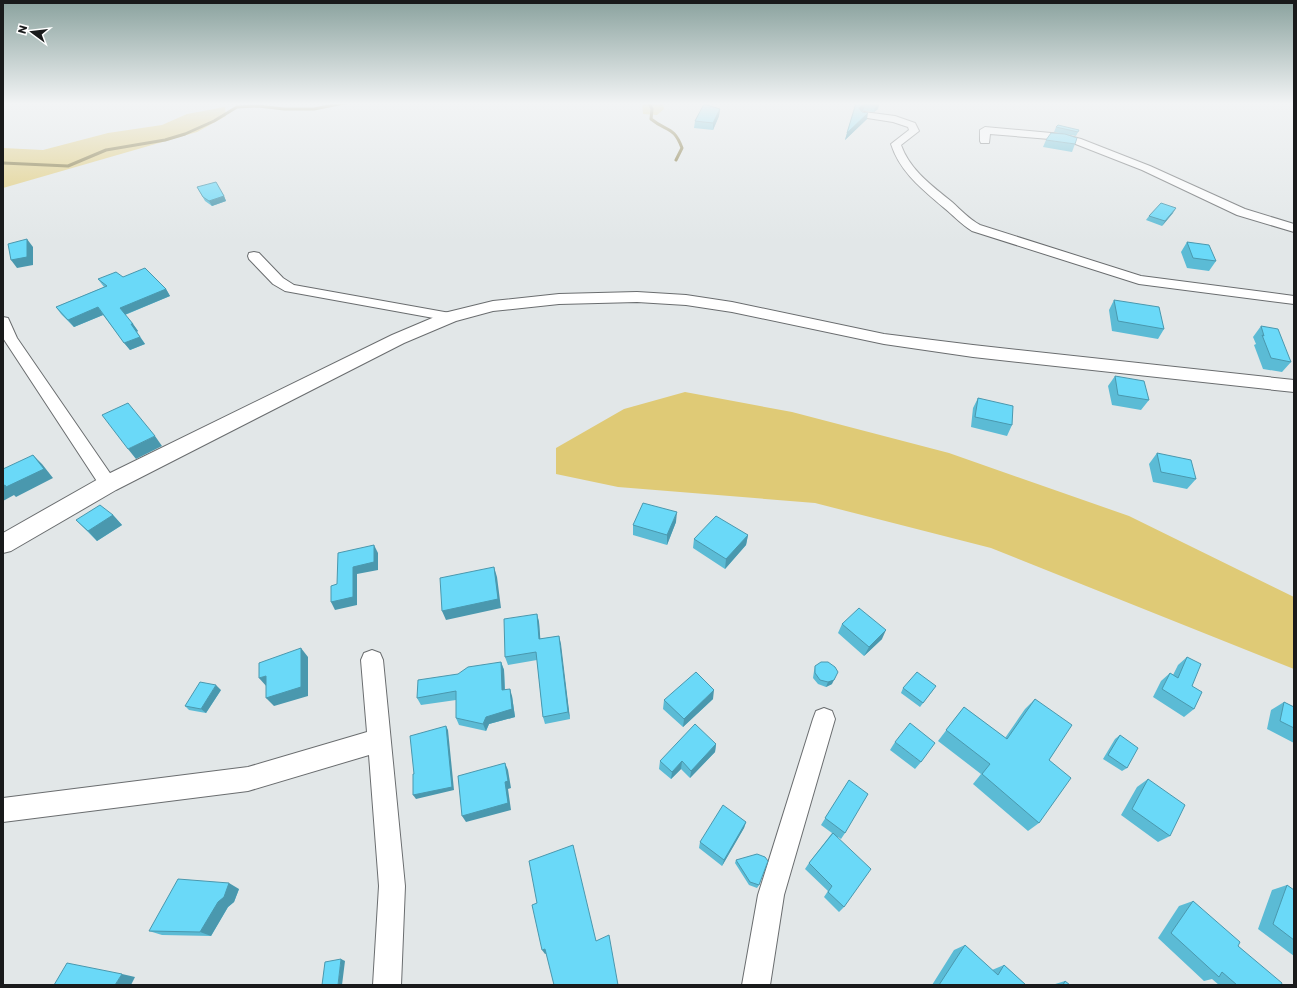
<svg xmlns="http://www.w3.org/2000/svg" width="1297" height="988" viewBox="0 0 1297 988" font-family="Poppins,sans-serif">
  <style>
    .green { fill: #dfca76 }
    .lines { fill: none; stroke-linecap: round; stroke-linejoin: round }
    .stream { stroke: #756728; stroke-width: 3 }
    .minor-casing { stroke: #6a6d6f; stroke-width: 2 }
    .tertiary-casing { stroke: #6a6d6f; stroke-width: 2 }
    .minor { fill: #fff; fill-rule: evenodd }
    .tertiary { fill: #fff; fill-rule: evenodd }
    .wall { fill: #5bbbd5 }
    .shaded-wall { fill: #4a98ae }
    .building { fill: #6ad9f8; stroke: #4a98ae }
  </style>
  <rect width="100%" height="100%" fill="#e2e7e8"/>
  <path class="green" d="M642,103H663L664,109L657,115L643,114Z
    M225,107L226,116L197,132L3,188V148L43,150L108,133L162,125L187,114Z
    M685,392L792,412L949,453L1129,516L1294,597V669L991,548L815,503L618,487L556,474V448L624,409Z"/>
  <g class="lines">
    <path class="stream" d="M649,103L652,109L651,119C667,132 674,126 682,148L676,160
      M3,163L68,166L106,150L165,140L185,134L214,121L237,107L258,106L284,109H314L344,103"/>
    <g class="minor-casing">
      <path id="minor" d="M864,112L895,116L915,123L919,131L901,145C910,170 931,185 952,202C961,210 969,219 980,225L1141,276L1294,296V304L1139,284L972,231C961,224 953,215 943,207C922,189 900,172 891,144L909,130L908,127L893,122L861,117L859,115Z
        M985,127L1062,134L1081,139L1150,166L1245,209L1294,224V232L1237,215L1142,170L1073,143L1062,140L990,134L989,143H981L980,141V130Z
        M254,252L259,253L283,278L294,285L450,313L455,314L457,317L455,320L450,321L285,291L273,284L249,259L248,256L249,253Z
        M3,317L8,318L17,338L114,479L117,484L114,489L108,491L102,489L3,338Z
        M372,650L380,653L383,660L405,886L401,985H373L379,886L369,755L248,791L3,822V798L248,767L367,732L361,660L364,653Z
        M824,708L832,711L835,719L784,895L770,985H742L758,895L813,719L816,711Z"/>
    </g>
    <g class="tertiary-casing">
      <path id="tertiary" d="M637,292L686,295L732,302L884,334L973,345L1294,380V392L973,357L884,344L732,312L686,305L637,302L559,304L493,311L456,321L404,343L116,490L11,551L3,553V533L100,478L392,335L444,313L493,301L559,294Z"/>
    </g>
    <use href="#minor" class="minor"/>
    <use href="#tertiary" class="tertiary"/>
  </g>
  <path class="wall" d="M856,103H879L878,109L874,112L863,111L862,112L867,119L845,140L847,133Z
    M720,109L719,116L713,130L694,128L695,121Z
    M1056,127L1079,130L1076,136L1054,132Z
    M1046,140L1075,144L1072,152L1043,147Z
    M197,187L224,196L226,201L212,206L205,201Z
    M1173,213L1162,226L1146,220L1149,216Z
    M1187,242L1216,261L1209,271L1187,268L1181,252Z
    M123,277L166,289L170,296L125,315L133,324L138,331L137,332L145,344L130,350L103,315L74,327L61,314L56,307L104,287L98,279Z
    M1114,300L1164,329L1158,339L1112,331L1109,310Z
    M1261,326L1291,362L1282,372L1263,369L1254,345L1256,344L1253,337Z
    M1115,376L1149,400L1141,410L1112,405L1108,386Z
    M978,398L1012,425L1007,436L971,427L973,408Z
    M1157,453L1196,479L1187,489L1153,482L1149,464Z
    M113,515L122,525L97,541L76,520Z
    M676,522L667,545L633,535V525Z
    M748,535L746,545L725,569L693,548L694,539Z
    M537,614L539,622L540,639L559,636L570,719L545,724L543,717L537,660L508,665L505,657Z
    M842,624L882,639L864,656L838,633Z
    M1187,657L1192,686L1194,709L1184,717L1153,697L1161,681L1170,673L1173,675L1178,665Z
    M501,662L504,670L505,690L512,696L515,717L489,724L486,731L459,725L456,718V700L421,705L417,698L458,674Z
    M815,666L832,684L826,687L818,684L813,678L814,671Z
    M903,688L933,690L920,707L901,693Z
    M221,690L206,713L189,710L185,706Z
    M713,699L683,727L663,709L664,700Z
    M1035,699L1049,760L1039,823L1028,831L973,784L981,774L938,741L964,707L1005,738L1025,709Z
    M1284,702L1294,707V743L1267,729L1271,710Z
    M1120,735L1127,768L1122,771L1103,759L1115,739Z
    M895,742L921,762L915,769L890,750Z
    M716,744L715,752L690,778L681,769L671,779L659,769L660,761Z
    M1148,779L1170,836L1158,842L1121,815L1137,787Z
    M849,780L845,833L841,839L838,837L844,907L839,912L824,897L828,891L805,869L809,863L832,833L821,825Z
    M746,822L744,828L722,866L699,848L700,842Z
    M736,860L759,885L757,888L749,885L735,863Z
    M1287,885L1294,890V956L1258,929L1272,890Z
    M239,889L234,902L228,907L211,936L162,935L149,931Z
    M1193,901L1238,946L1281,985H1219L1212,979L1204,981L1158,938L1179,906Z
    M965,945L992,970L1004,965L1026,985H932L954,950Z
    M1065,981L1070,985H1052Z"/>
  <path class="shaded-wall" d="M879,103L878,109L874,112L876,105Z
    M865,104L863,111L858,115L859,108Z
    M720,109L719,116L713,130V123Z
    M868,113L867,119L845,140L847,133Z
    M224,196L226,201L212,206L209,201Z
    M1176,208L1173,213L1162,226L1165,221Z
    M27,239L33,247V265L17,268L11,260Z
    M166,289L170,296L124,315L120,308Z
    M98,307L103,315L74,327L68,320Z
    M131,324H133L138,331L136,332Z
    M140,337L145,344L130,350L124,343Z
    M155,436L162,446L136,459L128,449Z
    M33,455L42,464L53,478L16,497L14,495L3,501V486Z
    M677,512L676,522L667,545V535Z
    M113,515L122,525L97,541L88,531Z
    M748,535L746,545L725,569L726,559Z
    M374,545L378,553V570L357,574V605L335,610L331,602L353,567Z
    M494,567L497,577L501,608L446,620L442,611Z
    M537,614L539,622L541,647L539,639Z
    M886,630L882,639L864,656L869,647Z
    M559,636L561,644L570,719L568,712Z
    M301,648L308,657V696L274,706L266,698Z
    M501,662L504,670L505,698L502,690Z
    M266,676L267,687L259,678Z
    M836,676L832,684L826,687L828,682Z
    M216,685L221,690L206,713L201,709Z
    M510,689L512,696L515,717L489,724L486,731L483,724L486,717Z
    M714,690L713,699L683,727L684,719Z
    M446,726L448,730L454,790L416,799L413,795Z
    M716,744L715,752L690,778L691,771Z
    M682,761L681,769L671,779L672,772Z
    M505,763L508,770L511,788L508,789L511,810L466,822L462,816L505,782Z
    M746,822L744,828L722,866L724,860Z
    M229,883L239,889L234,902L228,907L211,936L200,932Z
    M545,949L548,953L545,954L542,950Z
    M341,959L345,961L342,985H338Z
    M122,974L135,977L131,985H115Z"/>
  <path class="building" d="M856,103H879L876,105L865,104L859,108L862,112L868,113L847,133Z
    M704,104L720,109L713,123L695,121Z
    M1058,125L1079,130L1078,132L1056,127Z
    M1051,133L1065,134L1077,138L1075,144L1046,140Z
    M216,182L224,196L209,201L203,197L197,187Z
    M1161,203L1176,208L1165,221L1149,216Z
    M27,239V257L11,260L8,244Z
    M1187,242L1209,245L1216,261L1193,258Z
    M145,268L166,289L120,308L133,324H131L140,337L124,343L98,307L68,320L56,307L107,286L98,279L116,272L123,277Z
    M1114,300L1159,307L1164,329L1118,321Z
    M1261,326L1278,329L1291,362L1271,358L1262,335L1264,336Z
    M1115,376L1144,381L1149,400L1118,395Z
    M978,398L1013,406L1012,425L975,417Z
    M128,403L155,436L128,449L102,415Z
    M1157,453L1191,460L1196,479L1161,472Z
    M33,455L44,469L6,487L5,485L3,486V469Z
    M643,503L677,512L667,535L633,525Z
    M100,505L113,515L88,531L76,520Z
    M716,516L748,535L726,559L694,539Z
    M374,545V562L353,567V597L331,602V586L337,584L338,553Z
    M494,567L498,599L442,611L440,578Z
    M859,608L886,630L869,647L842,624Z
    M537,614L539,639L559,636L568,712L543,717L536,652L505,657L504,619Z
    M301,648V687L266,698V676L259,678V663Z
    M1187,657L1201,664L1192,686L1202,692L1194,709L1162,689L1170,673L1178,678Z
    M501,662L502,690L510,689L512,709L486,717L483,724L456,718V691L417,698L418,680L458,674L468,667Z
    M821,662H828L835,667L838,672L834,680L828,682L820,680L815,673V666Z
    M696,672L714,690L684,719L664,700Z
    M917,672L936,686L923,703L903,688Z
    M200,682L216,685L201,709L185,706Z
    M1035,699L1072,725L1049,760L1071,778L1039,823L982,774L990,764L946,730L964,707L1007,739Z
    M1284,702L1294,707V728L1280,721Z
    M910,723L935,743L921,762L895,742Z
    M695,724L716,744L691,771L682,761L672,772L660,761Z
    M446,726L452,787L413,795V774H414L410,736Z
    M1120,735L1138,748L1127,768L1108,755Z
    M505,763L508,781L505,782L508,803L462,816L458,776Z
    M1148,779L1185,805L1170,836L1132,809Z
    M849,780L868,794L845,833L825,818Z
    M723,805L746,822L724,860L700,842Z
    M833,833L871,869L844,907L828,892L832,886L809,863Z
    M573,845L596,941L609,935L618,985H554L545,949L542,950L532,905L537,903L529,861Z
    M757,854L765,857L768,861L759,885L750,882L736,860Z
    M178,879L229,883L224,897L218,902L200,932L149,931Z
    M1287,885L1294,890V940L1273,924Z
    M1193,901L1240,942L1238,946L1282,983L1281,985H1237L1222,972L1219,977L1171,933Z
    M965,945L998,975L1004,965L1026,985H939Z
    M341,959L338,985H322L325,962Z
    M67,963L122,974L115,985H54Z
    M1065,981L1070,985H1063Z"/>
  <linearGradient id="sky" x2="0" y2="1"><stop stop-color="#8aa29e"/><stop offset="0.43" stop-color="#f2f4f5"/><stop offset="1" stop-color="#f2f4f5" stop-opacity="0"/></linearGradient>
  <rect width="1297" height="241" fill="url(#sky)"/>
  <rect width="1297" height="988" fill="none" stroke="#191a1b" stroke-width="8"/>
  <g transform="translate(32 32) rotate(285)" stroke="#ffffff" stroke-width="3" paint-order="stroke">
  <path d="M0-3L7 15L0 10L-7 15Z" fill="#191a1b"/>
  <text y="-6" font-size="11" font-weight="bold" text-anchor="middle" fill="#191a1b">N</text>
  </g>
</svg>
